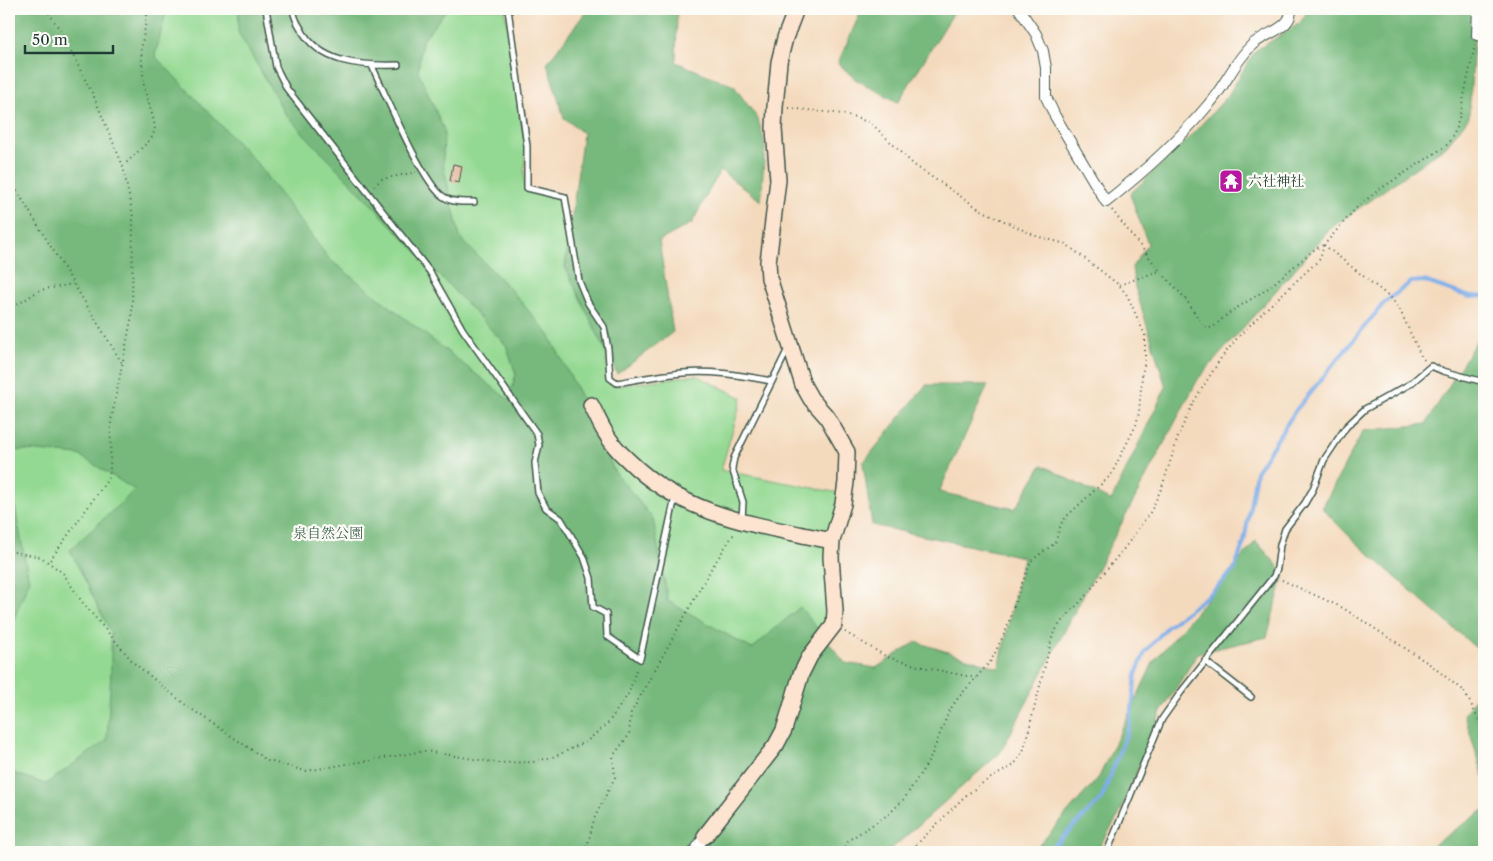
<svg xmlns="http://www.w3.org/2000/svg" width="1493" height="861" viewBox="0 0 1493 861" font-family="'Libre Caslon Text','Noto Serif JP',serif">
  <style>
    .green { fill: #94d993; stroke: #5a8b64 }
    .forest { fill: #77b97d; stroke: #4b7b58 }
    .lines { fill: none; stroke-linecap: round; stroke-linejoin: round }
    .stream { stroke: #7eade8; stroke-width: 4 }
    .building { fill: #e2af96 }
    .lane-casing { stroke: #3f5549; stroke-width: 8 }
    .street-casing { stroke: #3f5549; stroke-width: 12 }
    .secondary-casing { stroke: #3f5549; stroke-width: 18 }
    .path { stroke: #3f5549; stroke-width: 2; stroke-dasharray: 1 4; stroke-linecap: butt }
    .lane { stroke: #fff; stroke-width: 5 }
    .street { stroke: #fff; stroke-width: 10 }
    .secondary { stroke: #fde4d0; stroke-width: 15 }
    .labels { text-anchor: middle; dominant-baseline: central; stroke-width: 4.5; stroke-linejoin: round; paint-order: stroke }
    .poi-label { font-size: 14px; fill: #1f3d34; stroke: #fdfcf7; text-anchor: start }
    .park-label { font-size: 14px; fill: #3c644c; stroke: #fdfcf7 }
  </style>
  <rect width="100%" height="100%" fill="#fdfcf7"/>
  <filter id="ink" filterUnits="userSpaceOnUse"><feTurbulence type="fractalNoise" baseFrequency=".02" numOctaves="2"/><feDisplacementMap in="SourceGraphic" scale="10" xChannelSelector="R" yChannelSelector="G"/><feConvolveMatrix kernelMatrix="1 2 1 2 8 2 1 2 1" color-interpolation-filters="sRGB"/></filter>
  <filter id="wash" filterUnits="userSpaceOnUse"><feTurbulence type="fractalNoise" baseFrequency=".0096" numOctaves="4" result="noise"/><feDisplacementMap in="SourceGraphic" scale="20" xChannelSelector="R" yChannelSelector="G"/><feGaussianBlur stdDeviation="1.12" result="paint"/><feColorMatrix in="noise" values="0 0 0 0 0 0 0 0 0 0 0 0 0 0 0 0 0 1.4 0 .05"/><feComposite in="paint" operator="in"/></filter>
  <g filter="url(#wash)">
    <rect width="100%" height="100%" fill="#f4dabd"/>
    <path class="green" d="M9,9H505L525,145L524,187L528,192L562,199L574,270L606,349L608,377L610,384L614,386L696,375L742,398L721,470L839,493L830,612L826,626L814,644L9,852Z"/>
    <path class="forest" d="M9,9H206V10L166,12L155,56L255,161L329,259L509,400L516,374L506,345L286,115L238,32L239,9H447L422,41L418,71L444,130L443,164L460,238L511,290L549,335L599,432L614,471L653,519L668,601L752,649L800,607L845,663L876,668L916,642L999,668L1023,557L872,525L863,463L926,385H988L939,492L1015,509L1042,465L1111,501L1166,387L1135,287L1132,267L1148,244L1130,194L1184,143L1227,97L1255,51L1300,23L1309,9H1476L1469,117L1446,146L1331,228L1198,379L1000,753L888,852H9V772L46,784L107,740L111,672V633L70,550L135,490L79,455L27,450L9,451Z
      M588,9H677L676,62L734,86L758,119L765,145L761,201L720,170L692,223L659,241L673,332L617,374L565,267L583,133L564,118L547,63Z
      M862,9H956L898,102L855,79L838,63Z
      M1484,328V655L1350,537L1322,508L1363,431L1426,424Z
      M9,483L15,507L29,581L9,631Z
      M1256,541L1284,573L1267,637L1198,653L1161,712L1119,815L1096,852H1033L1099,777L1154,661Z
      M1484,686V778L1464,714Z
      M1484,810V847L1476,852H1423Z"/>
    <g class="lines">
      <path class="stream" d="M1047,852L1101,800L1130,725L1136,674L1145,652L1168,626L1212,592L1234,570L1244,542L1256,472L1296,410L1384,303L1411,282L1424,281L1470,297L1484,296"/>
    </g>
    <g id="blocks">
      <path class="building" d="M453,164L462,166L459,183L450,181Z"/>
    </g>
  </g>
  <g filter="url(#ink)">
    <use href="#blocks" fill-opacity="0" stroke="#3f5549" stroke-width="1"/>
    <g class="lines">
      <g class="lane-casing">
        <path id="lane" d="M266,9L276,67L287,89L430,272L463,330L537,434L539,445L535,463L538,493L546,508L561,519L584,557L591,578L593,607L606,614L607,636L640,659L675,497
          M293,9C294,16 296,21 300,27C318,64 361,66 398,65
          M508,9L527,146V188L565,197L579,281L588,303L604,327L608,349L610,378L617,383C639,379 661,375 683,373C713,370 743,376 772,381
          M372,66C384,91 423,185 444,197C453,203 464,202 474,202
          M742,519L743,502L732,468L734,458L788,349
          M1205,661L1251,697
          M1107,852L1162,719L1181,692L1274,576L1277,568L1280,545L1285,529L1305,503L1313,489L1324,460L1346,427L1365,409L1410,384L1431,366L1443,371L1484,382"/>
      </g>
      <g class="street-casing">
        <path id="street" d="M1019,9L1036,34L1043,51L1046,68V97L1055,116L1106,202C1144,172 1178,141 1209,104C1225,86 1234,62 1252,45C1265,32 1292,30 1291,9
          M1478,9L1477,35L1484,37
          M694,852L705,836"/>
      </g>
      <g class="secondary-casing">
        <path id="secondary" d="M591,405C596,414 600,424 605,432C611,443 620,453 629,461C686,517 758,525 832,541
          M705,836L776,745L784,730L801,674L810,656L834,625L835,611L831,557L832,541L843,504L846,482L847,452L827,417L811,399L803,385L769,278L768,262L778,180L774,129L775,107L779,62L785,38L796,9"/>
      </g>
      <path class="path" d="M46,9L60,30L94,97L123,166L133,217L132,315L111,421L110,471L108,479L48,563
        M789,108L843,114L871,123L914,165L981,210L1036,236L1066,244L1119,285L1127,295L1145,335V359L1142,376L1139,413L1136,425L1111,475L1066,517L1061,524L1055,543L1031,561L1017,596L1007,628L991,661L958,698L949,711L930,759L904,799L889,814L849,840L841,852
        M123,166L151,139L155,130L154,121L144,87L141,50L148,9
        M9,178L122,363
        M374,186L382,179L416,172
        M1112,210L1160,271L1185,298L1204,327L1212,328L1229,313L1267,289L1315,249L1324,245
        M1324,245L1391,298L1399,308L1421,356L1425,361
        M1119,285L1159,271
        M9,310L40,290L73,284
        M9,551L41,557L63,573L82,602L134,663L187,706L268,761L306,771L425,751L498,763L533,762L556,756L587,741L608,723L629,693L637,667
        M1282,580L1343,608L1431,665L1462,690L1470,702L1484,732
        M845,632L887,657L918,666L976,678
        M586,852L594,819L615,777L613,756L629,735L631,713L711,569L735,532
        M909,852L964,797L984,782L1014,765L1024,749L1053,634L1061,622L1082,600L1126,546L1151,511L1162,487L1179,434L1193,403L1221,358L1239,336L1264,311L1320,259L1324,245L1357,207L1380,189L1446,146L1454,134L1459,119L1475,45"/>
      <use href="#lane" class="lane"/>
      <use href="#street" class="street"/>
      <use href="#secondary" class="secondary"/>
    </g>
  </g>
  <defs>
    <g id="temple-square" transform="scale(1.25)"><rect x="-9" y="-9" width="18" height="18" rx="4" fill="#b5179e" stroke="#fdfcf7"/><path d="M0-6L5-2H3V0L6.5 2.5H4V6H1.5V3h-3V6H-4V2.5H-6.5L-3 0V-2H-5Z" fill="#fff"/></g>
  </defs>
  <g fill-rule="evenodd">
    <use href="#temple-square" x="1231" y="181"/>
  </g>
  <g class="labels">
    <g class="poi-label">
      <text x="1248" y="181">六社神社</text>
    </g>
    <g class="park-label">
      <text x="328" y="533">泉自然公園</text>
    </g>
  </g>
  <rect width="1493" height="861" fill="none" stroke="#fdfcf7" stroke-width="30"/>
  <path d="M25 45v8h88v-8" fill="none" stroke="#1f3d34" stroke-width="2.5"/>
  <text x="32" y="45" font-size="15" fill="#1f3d34" stroke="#fdfcf7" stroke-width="4" paint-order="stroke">50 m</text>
</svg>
